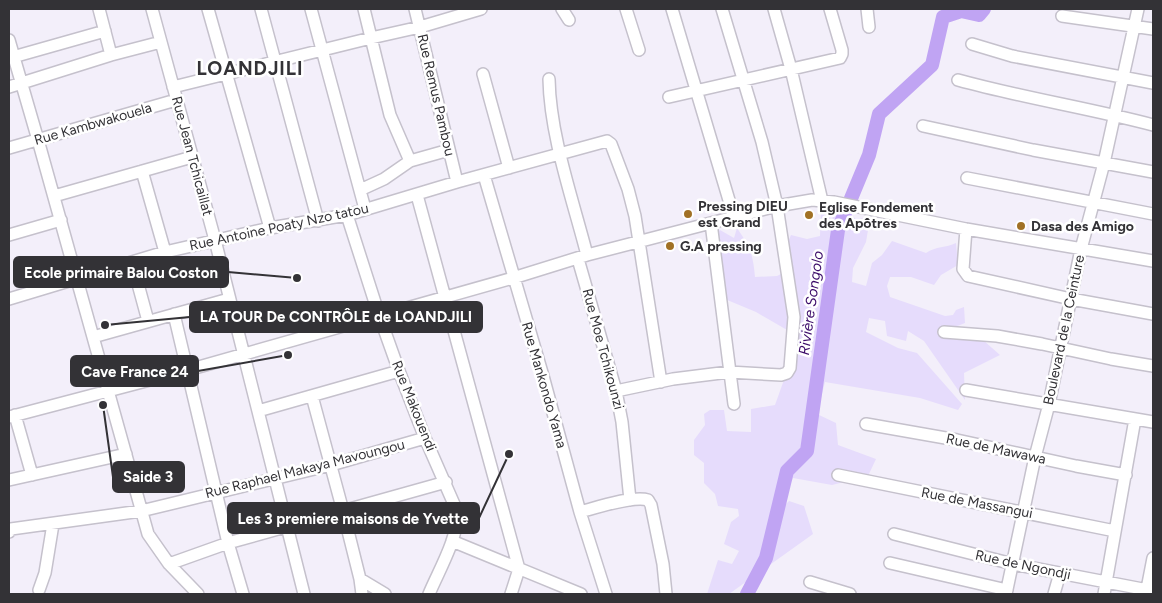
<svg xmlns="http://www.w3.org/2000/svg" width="1162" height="603" viewBox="0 0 1162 603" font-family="Figtree,sans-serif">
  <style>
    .green { fill: #e6dcfc }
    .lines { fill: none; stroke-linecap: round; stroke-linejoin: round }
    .river { stroke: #c0a4f3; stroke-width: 14 }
    .minor-casing { stroke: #c5c1cc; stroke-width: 14 }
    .minor { stroke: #fff; stroke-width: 11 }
    .poi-dot { fill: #a17125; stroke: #fff; stroke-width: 2 }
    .labels { text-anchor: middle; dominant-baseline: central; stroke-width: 5; stroke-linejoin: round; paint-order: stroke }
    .street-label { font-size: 14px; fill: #333236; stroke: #fff }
    .poi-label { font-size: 14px; font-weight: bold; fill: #333236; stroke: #fff; text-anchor: start }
    .water-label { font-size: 15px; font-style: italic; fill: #3b0b69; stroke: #fff }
    .district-label { font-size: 19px; font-weight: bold; letter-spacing: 1px; fill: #333236; stroke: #fff }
    .leader { fill: none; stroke: #333236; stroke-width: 2 }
    .callout-dot { fill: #333236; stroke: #fff; stroke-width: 2 }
    .callout { fill: #333236; stroke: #333236; stroke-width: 2 }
    .callout-label { font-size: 15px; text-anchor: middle; font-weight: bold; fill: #fff }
  </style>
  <rect width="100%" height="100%" fill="#f3effa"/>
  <path class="green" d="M821,211L844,212L855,218H870L866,242L853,268L852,282L866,286L872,263L882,255L892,241L926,253C936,246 946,248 956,243L958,265L941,275L934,285L911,277H890L887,286L890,297L945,316L953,315L956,310L964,307L965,323L950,329L983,340L1000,355L964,373L965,400L924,341L908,331L906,341L887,336L885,321L869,318L866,332L898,348L917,353L962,404L958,410L920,398L825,382L817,414L836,423L838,445L876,459L868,476L832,485L793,478L785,495L784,506L789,501L804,506L813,534L729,594H707L718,560L732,564L739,551L724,544L731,522L739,516L738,509L718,506L715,494L704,483V463L694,455V440L705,425L704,414L710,410H724L727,431L751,432V409L775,405L785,377L794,334L756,312L720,297L712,235L720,230L734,238L737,228C750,247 753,254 755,277L777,276L785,272L786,246L791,235L807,239L820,236Z"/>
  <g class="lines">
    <path class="river" d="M747,594L766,558L787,471L807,451L838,230L869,155L879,114L932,65L943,17L961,11L979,15L984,9"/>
    <g class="minor-casing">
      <path id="minor" d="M99,9L111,55
        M152,9L215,240L304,594
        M208,9L270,228
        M261,9L318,221
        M311,9L365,209
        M364,9L390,115L410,161
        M415,9L457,182
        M562,9L569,20
        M626,9L639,50
        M672,9L734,217
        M774,9L791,69L822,201
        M867,9L869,27
        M1062,16L1153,29
        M9,40L38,140L148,534L169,564L198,594
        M972,44L1012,56L1153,83
        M13,57L105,31
        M483,74L509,168
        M549,79C550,136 573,200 587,255
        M958,80C1023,98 1089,108 1153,125
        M9,87L111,55L161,42
        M173,87L371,38L420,27L481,9
        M669,97L840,58L842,54V50L830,9
        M923,126L1033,150L1153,172
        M9,148L176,100
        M142,171L165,252
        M484,175L543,376L580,512L606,594
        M967,178L1153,214
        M360,190L384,179L410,161L449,150
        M417,195L519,569
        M54,196L192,157
        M347,215L379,315L399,371L425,438L457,511C459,537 439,570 429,594
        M711,223L734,404
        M966,229L963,269L968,276L1071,299L1153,314
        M9,235L61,220
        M578,259L616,391L622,422L630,500
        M132,262L148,321
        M9,299L165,252L270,228L347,215L457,182L607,141L611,144L628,189L635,216L661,382
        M174,314L228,543L243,594
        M944,332L997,336L1042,344L1111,359L1153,366
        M93,337L229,299
        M966,390L1153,422
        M616,391L673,379L729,372L781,375L787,373L790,368L794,317L777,206L762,142L722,9
        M312,396L343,511L360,579L362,594
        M258,411L399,371
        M15,415L32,475
        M9,417L188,370L513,278L587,255L734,217L777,206L812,200L834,202L966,229L1153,261
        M866,424L957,440L1076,466L1126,475
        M838,475L1115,531
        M9,480L126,454
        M580,512C595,508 634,495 648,500L651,505L663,564L666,594
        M9,532L11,529L141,511L331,465L425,438
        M894,534L1013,564L1153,591
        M452,541L581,594
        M890,563L1007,590
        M169,564L228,543L446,482
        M360,579L385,594
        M810,582L850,594
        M39,590L45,573L53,524
        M511,594L519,569
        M1006,594L1035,457L1049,404L1081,249L1104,163L1138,9
        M1054,594L1060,573
        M1104,594L1135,419
        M1146,594L1153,558"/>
    </g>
    <use href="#minor" class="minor"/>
  </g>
  <g class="poi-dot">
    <circle cx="688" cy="214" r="5"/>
    <circle cx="809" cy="215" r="5"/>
    <circle cx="1021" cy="226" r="5"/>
    <circle cx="670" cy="246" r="5"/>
  </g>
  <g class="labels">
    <g class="street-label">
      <text transform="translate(436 95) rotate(77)">Rue Remus Pambou</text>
      <text transform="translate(93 124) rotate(-16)">Rue Kambwakouela</text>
      <text transform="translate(192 156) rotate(75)">Rue Jean Tchicaillat</text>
      <text transform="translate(279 227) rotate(-12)">Rue Antoine Poaty Nzo tatou</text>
      <text transform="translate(1064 330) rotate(-78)">Boulevard de la Ceinture</text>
      <text transform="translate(603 349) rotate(75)">Rue Moe Tchikounzi</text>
      <text transform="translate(544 385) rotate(74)">Rue Mankondo Yama</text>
      <text transform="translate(414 406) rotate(68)">Rue Makouendi</text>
      <text transform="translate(996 449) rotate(12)">Rue de Mawawa</text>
      <text transform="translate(305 469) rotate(-14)">Rue Raphael Makaya Mavoungou</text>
      <text transform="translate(977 503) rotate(11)">Rue de Massangui</text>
      <text transform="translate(1023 565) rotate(12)">Rue de Ngondji</text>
    </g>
    <g class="poi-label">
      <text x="698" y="206">Pressing DIEU<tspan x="698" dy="16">est Grand</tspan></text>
      <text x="819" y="207">Eglise Fondement<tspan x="819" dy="16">des Apôtres</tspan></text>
      <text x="1031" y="226">Dasa des Amigo</text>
      <text x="680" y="246">G.A pressing</text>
    </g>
    <g class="water-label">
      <text transform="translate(811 303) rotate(-82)">Rivière Songolo</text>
    </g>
    <g class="district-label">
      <text x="250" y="68">LOANDJILI</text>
    </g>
  </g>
  <path class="leader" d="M297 278L228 272M105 325L190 317M288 355L198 371M103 405L113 477M509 454L479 518"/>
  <g class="callout-dot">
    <circle cx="297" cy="278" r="5"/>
    <circle cx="105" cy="325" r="5"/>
    <circle cx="288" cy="355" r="5"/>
    <circle cx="103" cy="405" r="5"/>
    <circle cx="509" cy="454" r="5"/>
  </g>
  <g class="callout">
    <rect x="14" y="257" width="214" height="30" rx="5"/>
    <rect x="190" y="302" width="292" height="30" rx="5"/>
    <rect x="71" y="356" width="127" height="30" rx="5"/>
    <rect x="113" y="462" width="71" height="30" rx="5"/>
    <rect x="228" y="503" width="251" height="30" rx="5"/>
  </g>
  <g class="callout-label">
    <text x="121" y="278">Ecole primaire Balou Coston</text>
    <text x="336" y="322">LA TOUR De CONTRÔLE de LOANDJILI</text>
    <text x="135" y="377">Cave France 24</text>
    <text x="148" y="482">Saide 3</text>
    <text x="353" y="524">Les 3 premiere maisons de Yvette</text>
  </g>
  <rect width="1162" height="603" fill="none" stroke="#333236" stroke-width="20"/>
</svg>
